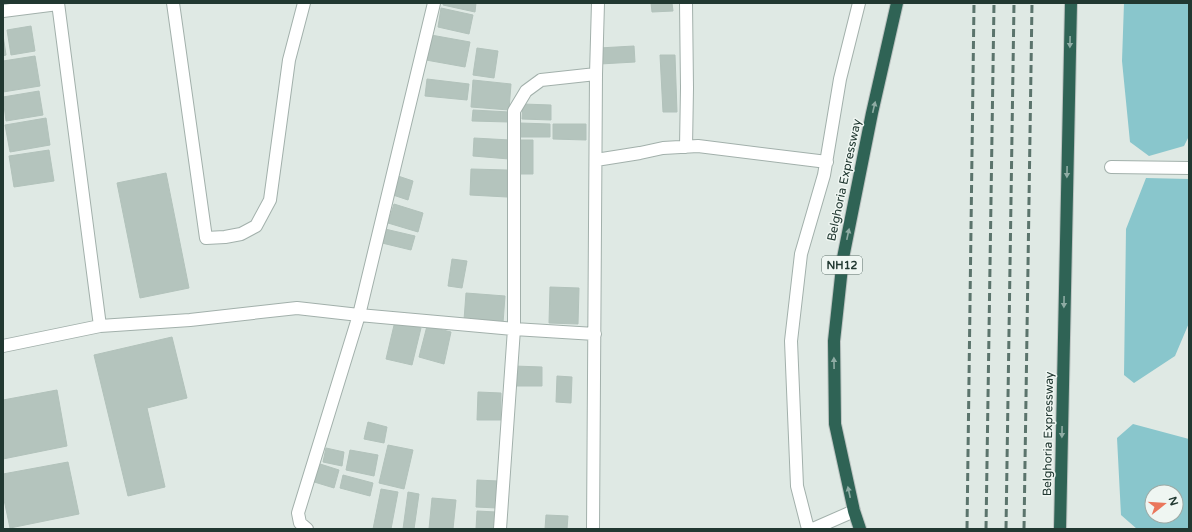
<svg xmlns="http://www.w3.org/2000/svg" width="1192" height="532" viewBox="0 0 1192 532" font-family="'Varela Round',sans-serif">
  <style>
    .water { fill: #89c6cc; fill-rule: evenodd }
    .building { fill: #b4c4bd; stroke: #b2c2bb }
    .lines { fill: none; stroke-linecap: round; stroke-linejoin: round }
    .street-casing { stroke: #a2b0ab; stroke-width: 14 }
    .highway-casing { stroke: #bcc3c1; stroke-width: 14 }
    .street { stroke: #fff; stroke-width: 12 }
    .highway { stroke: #2f6355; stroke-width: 12 }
    .rail { stroke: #5b746c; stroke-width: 3; stroke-dasharray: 8 4; stroke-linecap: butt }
    .oneway { fill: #8faca4 }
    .labels { text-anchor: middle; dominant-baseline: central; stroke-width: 3; stroke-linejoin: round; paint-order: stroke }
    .shield { fill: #eff6f2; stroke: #5f716b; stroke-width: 1 }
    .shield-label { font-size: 11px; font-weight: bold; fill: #213831 }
    .street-label { font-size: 12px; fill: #213831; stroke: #eff6f2 }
  </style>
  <rect width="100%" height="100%" fill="#dfe9e4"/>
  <path class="water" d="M1124,3H1188L1189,136L1184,146L1149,156L1130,142L1122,61Z
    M1146,178L1189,179V323L1175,356L1134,383L1124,375L1126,229Z
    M1133,424L1189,439V529H1137L1121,515L1117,438ZM1152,492H1176V516H1152Z"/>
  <path class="building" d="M443,3H476L475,12L443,5Z
    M651,3H672L673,11L652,12Z
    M441,8L473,15L469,34L438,27Z
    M31,26L35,51L11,55L7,30Z
    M3,35L6,55L3,56Z
    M431,35L470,42L465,67L426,60Z
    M634,46L635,62L600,64L599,48Z
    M477,48L498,51L494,78L473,75Z
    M660,55H675L677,112H663Z
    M35,56L40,86L3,92V61Z
    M427,79L469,84L467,100L425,96Z
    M473,80L511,84L509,110L471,107Z
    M39,91L43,115L6,121L3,97Z
    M523,104L551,105V120L522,119Z
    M473,110L509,112V122L472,121Z
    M46,118L50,145L10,152L5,125Z
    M520,123L550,124V137H520Z
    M553,124H586V140L553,139Z
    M474,138L510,140L509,159L473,156Z
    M521,140H533V174H520Z
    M49,150L54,181L14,187L9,156Z
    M471,169L507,170V197L470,195Z
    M166,173L189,288L140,298L117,183Z
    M398,176L413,181L408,200L393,195Z
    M394,204L423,213L418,232L388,223Z
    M385,229L415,236L411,250L382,243Z
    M452,259L467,261L462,288L448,286Z
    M550,287L579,288L578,324L549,323Z
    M466,293L505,296L503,323L464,320Z
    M395,321L421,328L412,365L386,359Z
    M427,326L451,332L444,364L419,357Z
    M172,337L187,398L147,408L165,487L128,496L94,355Z
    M514,366L542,367V386H514Z
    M557,376L572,377L571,403L556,402Z
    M57,390L67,446L3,459V400Z
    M478,392L501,393V420H477Z
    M368,422L387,427L384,443L364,439Z
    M388,445L413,450L404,489L379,483Z
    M326,448L344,452L342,466L323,462Z
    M350,450L378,455L374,476L346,470Z
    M68,462L79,514L10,528L3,495V474Z
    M317,463L339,470L334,488L311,481Z
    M343,475L373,483L370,496L340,488Z
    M477,480L498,481L497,508L476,507Z
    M381,489L398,492L391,529H373Z
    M408,492L419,494L414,529H403Z
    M432,498L456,500L453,529H429Z
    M477,511L496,512L495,529H476Z
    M546,515L568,516L567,529H545Z"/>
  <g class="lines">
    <g class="street-casing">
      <path id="street" d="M173,3L206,238L225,237L241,234L256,226L270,200L289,60L304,3
        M434,3L359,315L514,329L595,334
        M3,11L58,4
        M686,147L687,88L686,3
        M596,160L640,153L663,148L698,146L827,162
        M1111,167L1189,168
        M100,326L190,320L297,308L359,315L298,513L300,523L307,529
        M3,346L100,326L58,3
        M500,529L514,329V111L526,91L541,80L596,74
        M593,529L596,74L598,3
        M808,529L797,486L791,341L801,254L824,175L840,79L859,3
        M813,529L854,511"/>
    </g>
    <g class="highway-casing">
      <path id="highway" d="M860,529L854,511L835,424L834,341L843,258L872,113L897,3
        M1060,529L1071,3"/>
    </g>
    <use href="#street" class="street"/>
    <use href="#highway" class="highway"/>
    <path class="rail" d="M967,529L974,3
      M986,529L994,3
      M1006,529L1014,3
      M1024,529L1032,3"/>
  </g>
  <defs><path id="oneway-solid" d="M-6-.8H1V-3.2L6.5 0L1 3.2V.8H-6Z"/></defs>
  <g class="oneway">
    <use href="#oneway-solid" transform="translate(1070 42) rotate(91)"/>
    <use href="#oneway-solid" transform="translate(874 107) rotate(-77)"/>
    <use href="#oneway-solid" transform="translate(1067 172) rotate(91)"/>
    <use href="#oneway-solid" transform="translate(848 234) rotate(-78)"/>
    <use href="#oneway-solid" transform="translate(1064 302) rotate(91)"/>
    <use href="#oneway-solid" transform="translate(834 363) rotate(-91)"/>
    <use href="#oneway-solid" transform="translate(1062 432) rotate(91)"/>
    <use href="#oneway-solid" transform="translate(849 492) rotate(-102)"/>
  </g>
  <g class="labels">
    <rect class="shield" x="822" y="256" width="40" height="18" rx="3"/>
    <g class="shield-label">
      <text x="842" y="265">NH12</text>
    </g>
    <g class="street-label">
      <text transform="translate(844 180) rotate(-78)">Belghoria Expressway</text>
      <text transform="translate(1048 434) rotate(-89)">Belghoria Expressway</text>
    </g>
  </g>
  <rect width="1192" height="532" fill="none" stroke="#213831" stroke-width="8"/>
  <g transform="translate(1164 504) rotate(73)"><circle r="19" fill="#eff6f2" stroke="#9daaa5"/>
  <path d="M0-3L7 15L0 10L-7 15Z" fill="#ea775c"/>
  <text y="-6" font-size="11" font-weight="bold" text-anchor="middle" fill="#213831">N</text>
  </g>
</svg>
